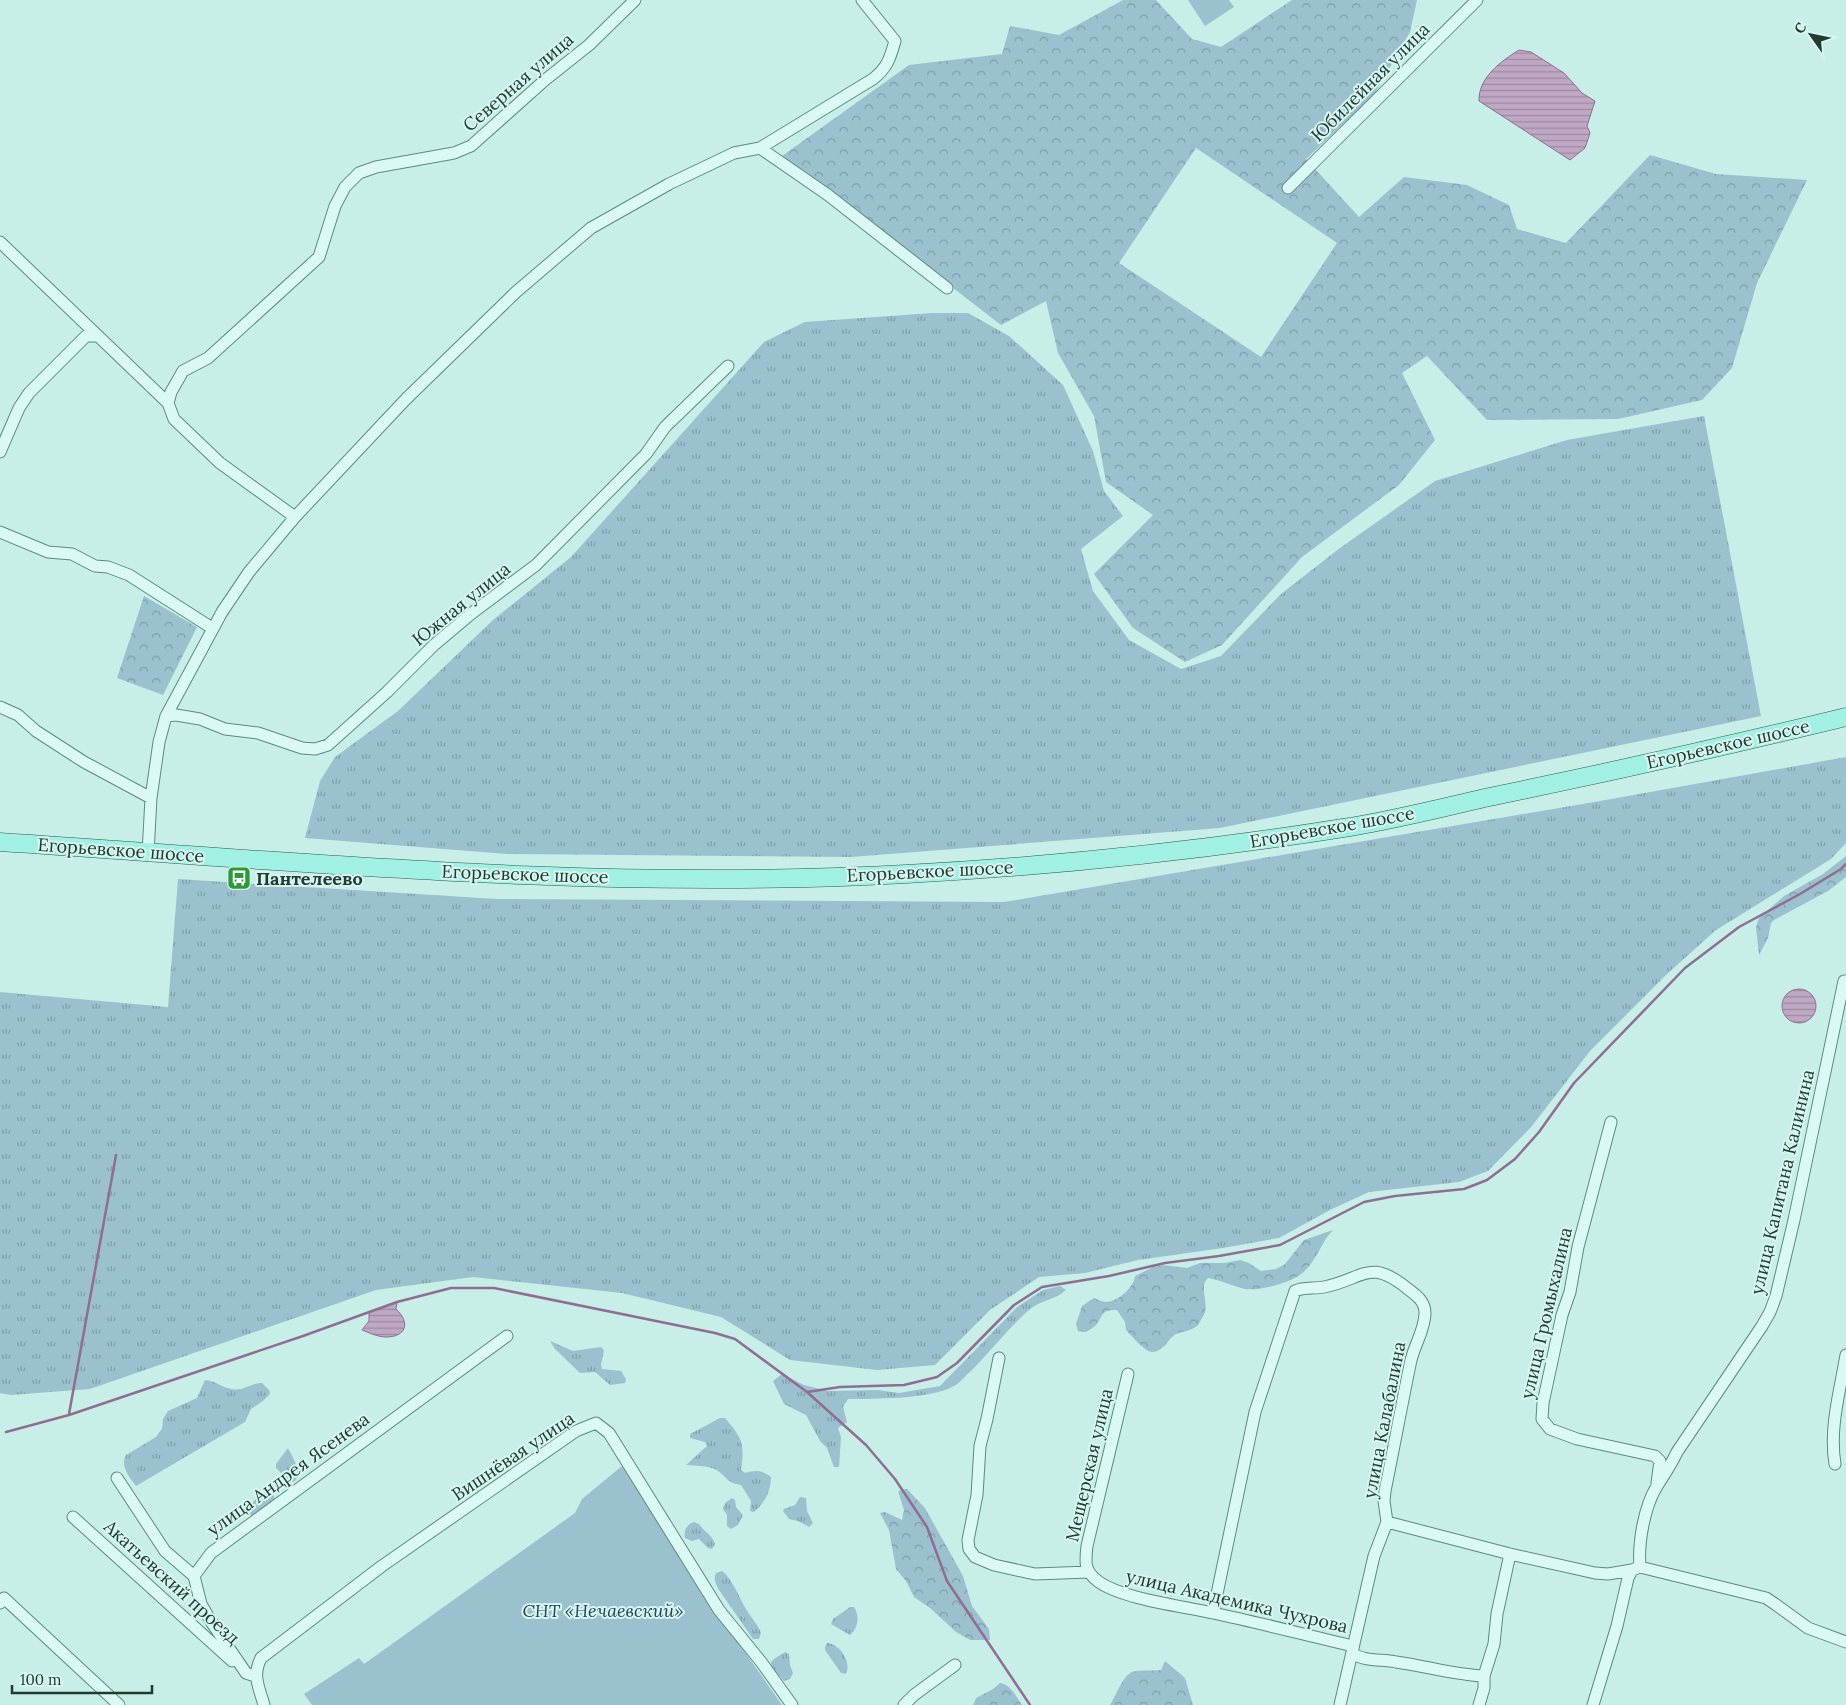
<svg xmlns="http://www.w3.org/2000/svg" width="1846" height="1705" viewBox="0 0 1846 1705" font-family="Lora,serif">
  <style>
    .grass { fill: url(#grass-tufts) }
    .forest { fill: url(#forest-crowns); fill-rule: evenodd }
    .garden { fill: #9bc1ce }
    .water { fill: url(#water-rules); stroke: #8e6e92 }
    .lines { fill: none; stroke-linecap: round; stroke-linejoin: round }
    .stream { stroke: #8e6e92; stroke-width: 2.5 }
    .street-casing { stroke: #5c8b7b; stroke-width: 13 }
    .primary-casing { stroke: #305949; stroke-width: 19 }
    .street { stroke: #dbf9f4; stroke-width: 11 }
    .primary { stroke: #a0f1e3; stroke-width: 18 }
    .labels { text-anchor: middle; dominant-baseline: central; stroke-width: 4; stroke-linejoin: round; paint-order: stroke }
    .street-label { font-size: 18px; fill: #203b31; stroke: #d7f6f1 }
    .poi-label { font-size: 18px; font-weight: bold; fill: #203b31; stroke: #d7f6f1; text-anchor: start }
    .park-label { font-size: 18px; font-style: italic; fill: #264558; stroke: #d7f6f1 }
  </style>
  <defs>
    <pattern id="grass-tufts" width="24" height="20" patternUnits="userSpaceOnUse" patternTransform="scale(1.25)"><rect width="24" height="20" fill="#9bc1ce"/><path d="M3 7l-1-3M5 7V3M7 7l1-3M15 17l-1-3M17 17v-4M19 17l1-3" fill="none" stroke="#7e9ea8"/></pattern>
    <pattern id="forest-crowns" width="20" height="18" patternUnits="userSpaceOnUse" patternTransform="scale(1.25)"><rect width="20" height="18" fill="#9bc1ce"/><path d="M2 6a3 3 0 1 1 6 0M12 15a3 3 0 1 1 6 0" fill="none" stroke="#7e9ea8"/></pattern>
    <pattern id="water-rules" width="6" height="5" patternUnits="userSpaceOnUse" patternTransform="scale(1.25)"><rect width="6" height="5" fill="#bfa8c3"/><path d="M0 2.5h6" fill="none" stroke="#9b8a9f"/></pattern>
  </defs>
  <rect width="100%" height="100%" fill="#c7efe8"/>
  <path class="grass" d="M932,313H968L1009,336L1063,385L1093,451L1104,491L1123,516L1081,549L1093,591L1129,640L1181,669L1221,656L1281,594L1340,548L1435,481L1567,440L1704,416L1761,716L1220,828L851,857L507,854L305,838L320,781L335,757L398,711L493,620L571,557L764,342L805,322Z
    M1846,757V843L1831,859L1716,930L1667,974L1590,1051L1532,1126L1488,1171L1459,1182L1369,1192L1330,1210L1279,1238L1223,1248L1138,1260L1085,1273L1039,1277L990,1310L935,1365L877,1370L790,1360L721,1317L622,1293L473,1277L376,1290L90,1389L11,1395L0,1393V992L168,1007L178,879L497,899L1004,902L1600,801Z
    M1060,1286L1066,1290C1056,1300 1040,1300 1029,1310C1008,1328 991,1351 971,1371C966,1375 960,1383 954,1386C932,1399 874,1399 848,1399L843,1407L847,1422L838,1428L841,1437L839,1467H834L827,1448L820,1441L806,1415L784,1404L773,1381L782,1374L804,1385L828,1391L878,1390L899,1393L940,1386L1017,1307L1043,1290Z
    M550,1341L573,1351L601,1347L604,1350L601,1365L602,1369L621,1371L626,1379L625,1383L610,1385L595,1372L580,1373L555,1349Z
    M205,1380C216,1381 221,1387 231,1389C242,1392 251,1383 262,1383L269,1390L270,1394L263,1401L251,1409L245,1422L136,1486C129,1477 120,1466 126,1455L156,1437L162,1429L163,1419L168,1411L197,1398Z
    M720,1418H725C742,1438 745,1443 741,1470L745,1473C756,1470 762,1470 771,1477C770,1493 766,1501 754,1512L750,1511L751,1501L741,1485C727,1483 728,1478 718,1471C710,1465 696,1466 686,1465L707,1446L705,1442L690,1438V1434Z
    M288,1448C294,1460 308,1481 286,1484L283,1475L276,1468V1464Z
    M268,1492L274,1496L275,1501L254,1520L248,1516L253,1502L261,1493Z
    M800,1497L806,1498L807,1511L813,1523L809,1527L798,1521L789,1519L783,1511L784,1509L795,1505Z
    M732,1498L735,1500L736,1507L743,1515L738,1525L731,1529L727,1526V1515L723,1509L725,1503Z
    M694,1522L699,1524C705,1533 711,1533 715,1544L712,1549L708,1548L699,1539L692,1541L685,1538C683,1531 687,1524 694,1522Z
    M722,1571C732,1578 740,1599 746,1609C751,1618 758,1624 761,1633L759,1639H753L719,1590C716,1584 713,1580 716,1573Z
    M850,1607H854C860,1616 858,1629 850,1635L831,1624L833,1619Z
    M827,1643C840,1644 852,1662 846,1674L841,1673L825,1650V1647Z
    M785,1652L789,1654L790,1665L793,1673L790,1679L784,1681L772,1667L771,1662L774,1659Z"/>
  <path class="forest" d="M1123,0H1156L1192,39L1221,47L1292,0H1417L1410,32L1374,95L1306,159L1359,217L1404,177L1467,185L1509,205L1517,229L1566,243L1650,155L1716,174L1807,180L1757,283L1732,368L1702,400L1618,419L1487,420L1427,356L1402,373L1435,440L1399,485L1302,557L1222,645L1185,662L1133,628L1094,574L1153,515L1106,482L1094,416L1058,353L1046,301L1001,325L782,156L909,65L1002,54L1010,26L1059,35ZM1196,148L1337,243L1261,357L1119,263Z
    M144,596L197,627L163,695L117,678Z
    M1846,856V877L1828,891L1774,920L1771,923L1768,938L1759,955L1756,927L1759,918L1784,896L1823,874Z
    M1333,1230C1324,1239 1321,1249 1314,1259C1311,1264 1306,1271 1301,1274C1290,1283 1259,1291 1245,1289C1232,1286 1221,1280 1208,1278C1199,1286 1208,1301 1205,1312C1204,1315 1200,1322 1198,1325C1192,1331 1183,1331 1176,1334C1167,1339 1164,1352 1152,1352C1145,1352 1131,1335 1126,1330L1125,1322L1117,1310C1101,1310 1104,1314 1096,1325C1093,1328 1089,1330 1086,1332L1078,1331L1076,1324L1082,1306L1094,1298C1097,1299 1102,1302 1106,1302C1118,1302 1134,1287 1135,1276L1153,1267L1163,1265L1187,1268L1200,1263H1225L1240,1260L1249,1263L1261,1271L1276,1269L1285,1264L1304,1240Z
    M907,1489L925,1508L963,1576L972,1606L989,1629L990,1640H970L956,1632L930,1608L914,1597L906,1581L896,1569L889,1530L880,1513L885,1512L902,1520L904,1510L898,1491Z
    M1165,1661L1185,1678L1193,1705H1110C1117,1695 1123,1672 1136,1671C1144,1670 1152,1671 1161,1670Z
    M1000,1683C1012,1685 1016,1697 1022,1705H973L976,1698L993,1689Z"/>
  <path class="garden" d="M1188,0H1229L1234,7L1205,26Z
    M622,1466L733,1635L782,1705H312L304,1694L359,1658L364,1664L575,1513L582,1499Z"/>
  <path class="water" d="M1519,50L1531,52L1564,73L1582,93L1595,101L1587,126L1590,133L1585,148L1570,160L1479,101C1478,78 1501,61 1519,50Z
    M1782 1006a17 17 0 1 1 34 0a17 17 0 1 1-34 0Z
    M397,1302L396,1309C411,1323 406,1337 386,1337C378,1337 370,1333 362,1330L369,1321V1312Z"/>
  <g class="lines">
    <path class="stream" d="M807,1392L840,1387L904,1385L937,1377L957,1363L1014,1305L1042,1287L1109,1276L1165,1263L1219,1256L1280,1245L1364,1202L1395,1196L1464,1189L1487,1180L1515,1159L1539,1132L1574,1083L1685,968L1739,927L1800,894L1841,869L1846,864
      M69,1414L116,1155
      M6,1432L69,1415L303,1336L397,1302L451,1288H494L715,1333L735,1339L807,1392L866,1445L895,1479L927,1527L947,1581L1030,1705"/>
    <g class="street-casing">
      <path id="street" d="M760,148L873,79C888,67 890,58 895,41L862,0
        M1288,188L1477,0
        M0,242L168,403L174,419L220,463L295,517
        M168,403L171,392L183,371L208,358L319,257L335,206L345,187L359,173L376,167L454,153L471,146L545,80L589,45L635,0
        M0,452L19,408L29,393L86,336H98
        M0,532L48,552L72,554L95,566L108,567L129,575L212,628
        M0,707L18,715L36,731L84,762L151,798
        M166,716L176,715L200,719L225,729L258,733L302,748L315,749L328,745L387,692L434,645L472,613L536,565L646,454L665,427L728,366
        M148,853L151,798L159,742L166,716L222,612L249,572L295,517L406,399L516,292L591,228L669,184L734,153L760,148L828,195L947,288
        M1611,1122L1578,1247L1570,1292L1562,1315L1543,1403L1542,1419L1550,1429L1577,1439L1655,1456L1660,1461L1657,1483
        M999,1358L987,1419L980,1446L977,1495L968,1540L969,1549L975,1557L994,1565L1035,1574L1089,1572
        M1128,1374L1087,1546C1085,1563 1084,1571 1099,1582C1123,1599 1182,1606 1213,1613C1260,1623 1306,1635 1353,1646
        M1835,1464C1829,1428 1840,1391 1846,1355
        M117,1478L165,1551L194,1576
        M73,1517L232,1661
        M1387,1522L1510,1554L1595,1573L1608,1574L1632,1570
        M1640,1567L1766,1598L1775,1604L1808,1628L1846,1642
        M0,1603L4,1598L119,1705
        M1213,1613L1255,1412L1295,1291C1304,1287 1314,1289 1324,1287C1364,1279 1369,1257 1408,1289C1416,1295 1425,1301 1425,1313C1425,1329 1415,1344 1411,1360C1402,1403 1394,1447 1385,1491L1384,1501L1387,1522L1374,1556L1340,1705
        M1352,1653C1365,1662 1381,1659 1396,1662C1426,1666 1454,1675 1484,1676
        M255,1676L246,1673L212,1623L201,1604L194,1576L211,1553L507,1336
        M264,1705C259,1687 252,1676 261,1658L382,1566L576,1431L596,1423L609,1433L719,1610L762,1663L792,1705
        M904,1705L914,1695L955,1665
        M1479,1705L1484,1688V1676L1494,1644L1497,1614L1510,1554
        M1593,1705L1617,1626L1628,1578L1632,1570L1640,1567C1638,1543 1644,1507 1657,1486C1664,1475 1671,1465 1677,1452L1762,1326L1770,1312L1776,1296L1794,1220L1844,981"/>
    </g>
    <g class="primary-casing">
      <path id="primary" d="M0,842C302,862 604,891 906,874C1053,866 1199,851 1343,828C1396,820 1447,806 1499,795C1615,771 1731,745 1846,717"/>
    </g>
    <use href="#street" class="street"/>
    <use href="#primary" class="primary"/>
  </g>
  <defs>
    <g id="bus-square" transform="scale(1.25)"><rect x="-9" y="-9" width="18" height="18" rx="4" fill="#2b9b3a" stroke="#d7f6f1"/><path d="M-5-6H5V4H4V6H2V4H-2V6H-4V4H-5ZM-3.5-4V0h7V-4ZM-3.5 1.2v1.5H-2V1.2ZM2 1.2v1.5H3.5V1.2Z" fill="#fff"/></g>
  </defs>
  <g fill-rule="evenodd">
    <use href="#bus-square" x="239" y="878"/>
  </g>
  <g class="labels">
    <g class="street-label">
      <text transform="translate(518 82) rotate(-41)">Северная улица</text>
      <text transform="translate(1370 82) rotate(-45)">Юбилейная улица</text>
      <text transform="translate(461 604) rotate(-39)">Южная улица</text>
      <text transform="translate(1728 744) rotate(-13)">Егорьевское шоссе</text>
      <text transform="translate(1332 827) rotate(-10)">Егорьевское шоссе</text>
      <text transform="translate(121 850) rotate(4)">Егорьевское шоссе</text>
      <text transform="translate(930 871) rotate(-3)">Егорьевское шоссе</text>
      <text transform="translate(525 874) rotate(2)">Егорьевское шоссе</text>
      <text transform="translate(1782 1182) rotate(-77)">улица Капитана Калинина</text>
      <text transform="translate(1546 1313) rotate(-77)">улица Громыхалина</text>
      <text transform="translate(1384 1420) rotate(-79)">улица Калабалина</text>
      <text transform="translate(513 1456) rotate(-34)">Вишнёвая улица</text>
      <text transform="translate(1089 1465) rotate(-77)">Мещерская улица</text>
      <text transform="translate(288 1474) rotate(-36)">улица Андрея Ясенева</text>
      <text transform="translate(172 1582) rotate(42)">Акатьевский проезд</text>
      <text transform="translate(1237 1601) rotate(13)">улица Академика Чухрова</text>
    </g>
    <g class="poi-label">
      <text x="256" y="878">Пантелеево</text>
    </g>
    <g class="park-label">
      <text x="603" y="1610">СНТ «Нечаевский»</text>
    </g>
  </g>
  <g transform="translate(1811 35) rotate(303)" stroke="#d7f6f1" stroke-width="4" paint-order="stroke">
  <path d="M0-4L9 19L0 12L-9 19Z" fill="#203b31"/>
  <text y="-8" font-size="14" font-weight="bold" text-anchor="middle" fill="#203b31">С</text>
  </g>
  <path d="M12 1685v8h140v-8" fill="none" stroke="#203b31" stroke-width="2.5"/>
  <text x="20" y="1685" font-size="15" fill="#203b31" stroke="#d7f6f1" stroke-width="4" paint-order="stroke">100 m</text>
</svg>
